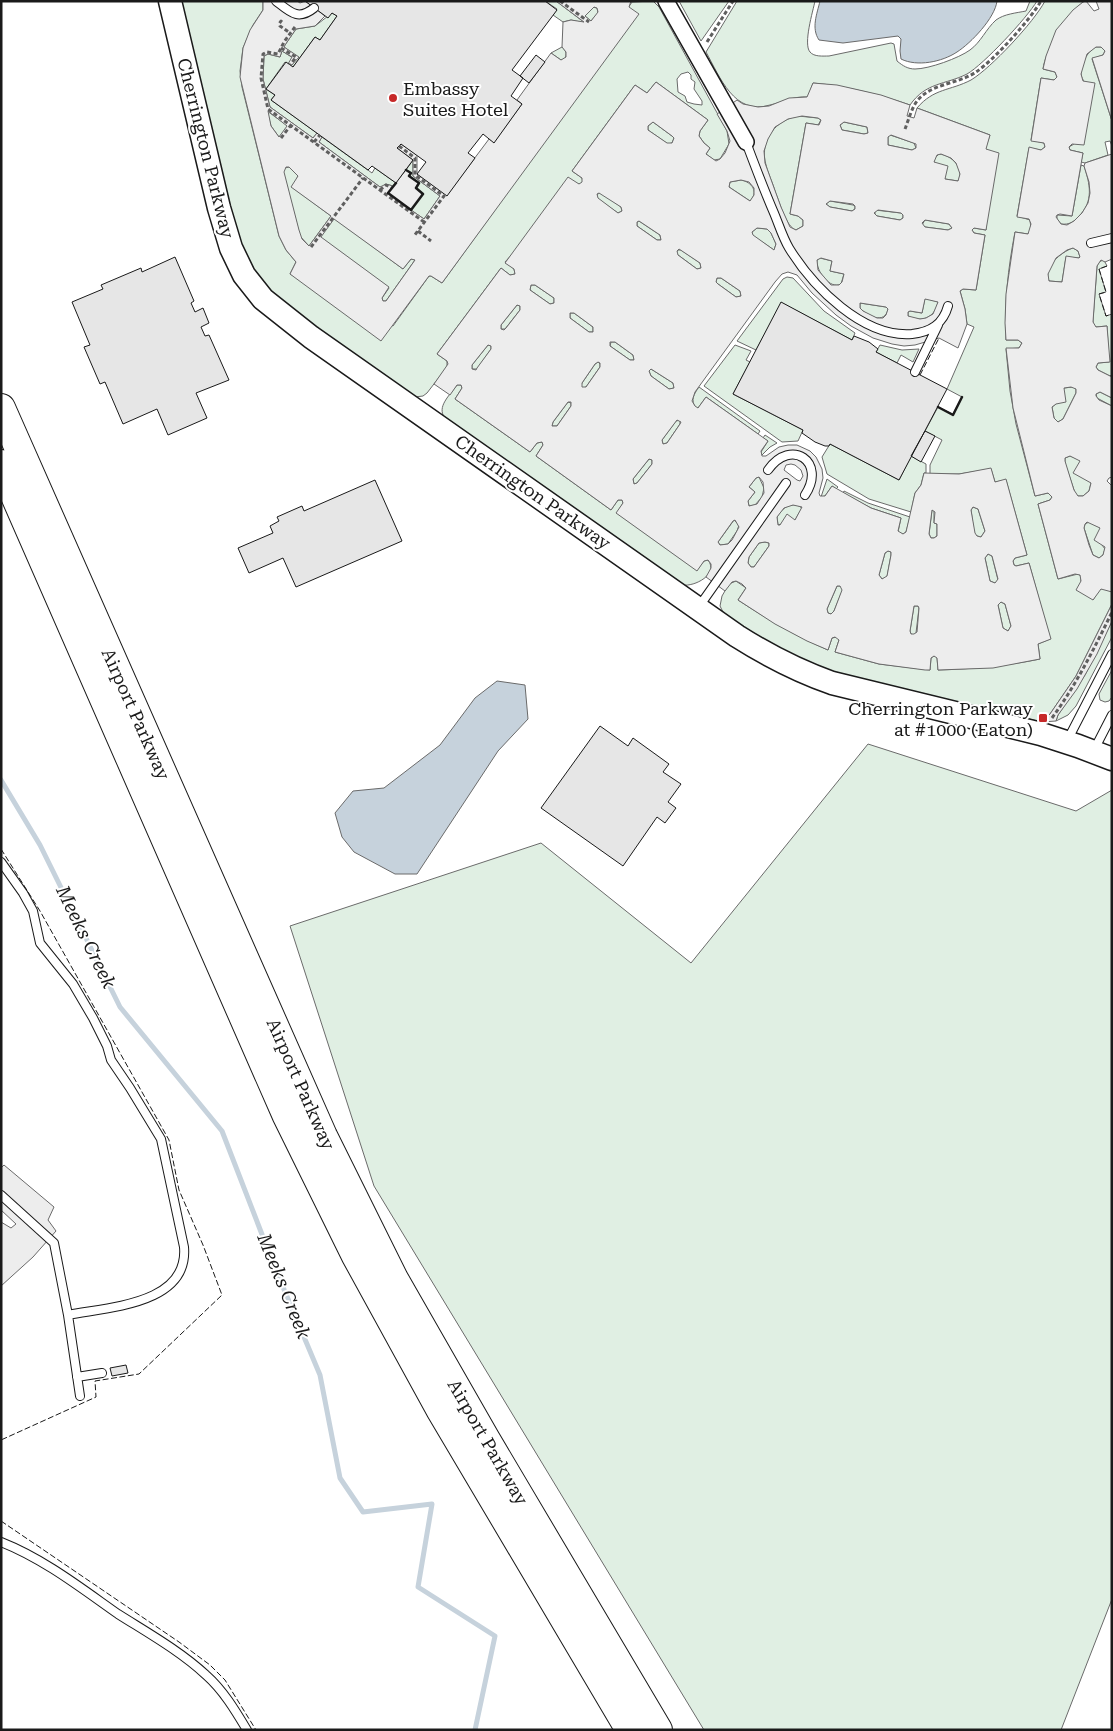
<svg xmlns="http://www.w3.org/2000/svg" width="1113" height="1731" viewBox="0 0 1113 1731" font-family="'Roboto Serif',serif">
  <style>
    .green { fill: #e0efe3; stroke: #6a6a6a; fill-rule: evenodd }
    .parking { fill: #ededed; stroke: #6a6a6a; fill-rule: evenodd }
    .water { fill: #c6d2dc; stroke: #6a6a6a }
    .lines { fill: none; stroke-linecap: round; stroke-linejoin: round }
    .stream { stroke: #c6d2dc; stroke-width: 5 }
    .building { fill: #e6e6e6; stroke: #1a1a1a }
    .lane-casing { stroke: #1a1a1a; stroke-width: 10 }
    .street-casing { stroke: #1a1a1a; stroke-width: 18 }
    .secondary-casing { stroke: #1a1a1a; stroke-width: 25 }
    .highway-casing { stroke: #1a1a1a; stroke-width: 30 }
    .path { stroke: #5f5f5f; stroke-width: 3; stroke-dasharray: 4 2.5; stroke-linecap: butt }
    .lane { stroke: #fff; stroke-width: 8 }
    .street { stroke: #fff; stroke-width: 15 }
    .secondary { stroke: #fff; stroke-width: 22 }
    .highway { stroke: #fff; stroke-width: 28 }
    .fence { stroke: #1a1a1a; stroke-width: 1; stroke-dasharray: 6 2.5; stroke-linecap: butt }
    .wall { stroke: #1a1a1a; stroke-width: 2.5 }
    .poi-dot { fill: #c62828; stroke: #fff; stroke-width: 2 }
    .labels { text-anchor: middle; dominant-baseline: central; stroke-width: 4; stroke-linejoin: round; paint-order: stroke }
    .poi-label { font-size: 18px; fill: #1a1a1a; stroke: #fff; text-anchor: start }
    .street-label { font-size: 18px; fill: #1a1a1a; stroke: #fff }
    .water-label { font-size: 19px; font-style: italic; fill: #1a1a1a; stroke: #fff }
  </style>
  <rect width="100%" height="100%" fill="#fff"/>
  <path class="green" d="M180,1H263V10L253,25L243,48L240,71L242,87L279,236L286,250L296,262L290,274L393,326L429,276H431L442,283L492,214L632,2L653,1L659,7L727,131L729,144L720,159L714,160L706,154L710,148L704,143L699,136L700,131L708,120L656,82L647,93L635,85L572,171L582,178L583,182L580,184H577L505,262L514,269L515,274L510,275L501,268L437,354L447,361V367L427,393L423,396L415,397L283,304L262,283L253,271L239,245ZM688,72L691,75V79L695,82L694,89L702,101V105L694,104L687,102L685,96L678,92L677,79L681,74Z
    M545,1H556L585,23L571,20L563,22L553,15L557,9Z
    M679,1H729L701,41Z
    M737,1H815C813,11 803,44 810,52C814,57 823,56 829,56L891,43L894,44L897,61C903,66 908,69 915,69C929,69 959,58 970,50C981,42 986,29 996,20C1004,14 1016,13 1026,11L1030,1H1037C1027,18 983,65 967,74C945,85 926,82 910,105C878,94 846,86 813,83L808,97C793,96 784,102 770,105C734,116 720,77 706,52Z
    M1045,1H1084C1069,14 1045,50 1043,69L1055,72L1057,77L1054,80L1041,78L1031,140L1044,143L1045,147L1041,150L1029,148L1017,216L1030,220L1031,229L1028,234L1015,232C1008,268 1004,304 1006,340H1018L1022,343L1019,348L1006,349L1010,391L1016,424L1035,496L1048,493L1052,497L1050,500L1038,504L1058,579L1078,574L1081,576V581L1093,600L1099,590L1103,588L1112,592V604L1076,676L1050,714L1042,722L834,674L771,646L724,614L720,606L722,596L729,584L736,581L746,588L738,600C767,619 796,636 828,650L832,638L837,637L839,640L835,652L879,664L930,670L931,658L934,656L937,657L938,670C973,669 1006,666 1040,659L1038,644L1050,639L1029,563L1016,566L1014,565L1013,561L1015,558L1027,555L1006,480L995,482L991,469L959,474H930V465L942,440L925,431L938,407L953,414L962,397L947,389L974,327L967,324L965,309L960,291L963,289L976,290L985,235L974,233L972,230L974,228L986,230L987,150L985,149L990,135L917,108C934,88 950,91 971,80C991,68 1034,22 1045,1Z
    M592,7L597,8L598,13L591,21L585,16Z
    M332,13L337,16L320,40L315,37L293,67L291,66L298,57L284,47L285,45L296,29L315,26Z
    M562,47C566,51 567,53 565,59L561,60L551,53Z
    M1096,47H1101L1105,51L1103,55L1092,59L1112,121V146L1110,141L1105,142L1108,155L1085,163L1081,162L1083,153L1070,150L1069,147L1074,144L1085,82C1075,74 1086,51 1096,47Z
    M282,51L293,58L288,64L285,62L266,89L275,95L271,100L317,133L313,138L270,107L263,79L264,56L268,54L280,57Z
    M267,111L288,126L279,137L271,126Z
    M798,116L818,118L821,120L818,125L806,123L790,214L798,216L803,220V226L796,230C786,227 780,203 776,194C773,183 767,172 765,161C761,139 776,120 798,116Z
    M653,122L672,136L674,138L672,143L668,144L648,130V126Z
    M844,122L867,127L868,133L864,134L842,130L840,125Z
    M890,135L914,143L916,148L912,150L888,145V137Z
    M322,137L372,173L375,168L396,183L393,187L390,185L380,187L319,142Z
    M939,154C952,155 965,169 958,181L945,179L934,162V159Z
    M413,160V176L440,196L424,219L411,210L416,188L419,183L409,176L406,170Z
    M1081,165L1084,166C1090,184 1094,201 1079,216C1074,222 1069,225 1061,224L1057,219V215L1072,216Z
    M289,167L298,174L297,179L292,187L331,216L309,246L300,236L283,171L285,168Z
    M741,180C752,182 759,192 750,201L729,187L730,182Z
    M598,193H602L621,207L622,211L618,213L598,199L597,197Z
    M830,201L853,205L855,206V209L852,211L830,207L826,204Z
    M875,210L901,213L903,215V218L900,220L877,216L875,215Z
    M334,218L403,269L411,259L415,260L386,301H383L382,298L389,288L320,237Z
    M925,220L949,224L952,228L948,230L925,227L922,225Z
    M639,221L660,235L661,240H657L637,226V222Z
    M757,228L767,229L771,233L776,244L774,250L752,235V232Z
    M1073,248L1078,251L1080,257L1079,258L1066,257L1062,282L1049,281C1043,267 1061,252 1073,248Z
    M678,250H681L700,263L701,268L697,269L678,255L676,253Z
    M820,258L832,261L830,271L844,274L841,284C830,290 816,271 817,260Z
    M1103,260L1105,262L1107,266L1099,269L1106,292L1099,294L1106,316L1112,314V374L1110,376L1098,370L1096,367L1098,363L1109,362L1107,326L1096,327L1093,324V320L1097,266L1099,262Z
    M787,277L793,278L824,311L855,333L852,340L782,303L756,350L737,341L783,279Z
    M717,278H721L740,291L741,296L736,297L718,284L716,282Z
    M531,285H535L554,298V303L550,304L530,290Z
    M925,298L938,302C935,318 921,323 908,316V312L910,311L922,313Z
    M860,303L886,307L888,309C885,325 867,316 860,308Z
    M517,305L520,306V310L505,329H501V325Z
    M570,313H574L593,327V332H589L570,318Z
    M611,342H615L633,355L634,360H630L610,346Z
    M488,345L491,346V349L477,369H472V365Z
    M735,345L751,351L746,360L750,362L733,394L803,430L798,441L782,442L704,386Z
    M880,345L902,350L919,349L913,362L901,355L897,363L876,352Z
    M598,362L600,364V367L586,387L583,388L581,386L582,383L595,364Z
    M651,369L673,383L674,388L669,389L651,376L649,371Z
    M457,385H461L462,388L455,399L530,452L537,443L542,442L543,445L536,456L611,510L618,500H622L623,503L617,513L697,570L704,561L708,560C719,574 695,587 682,585L445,418C436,407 450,395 457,385Z
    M699,387L760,431L758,434L706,397L698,408H696C690,400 694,394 699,387Z
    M1073,387L1076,389V393L1063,419L1058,422L1054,418L1052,407L1056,404L1064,388Z
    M1100,392L1112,398V406L1097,398L1096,394Z
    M568,402L571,403V406L557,426H552L553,422Z
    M680,420V424L667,443L663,444L662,440L676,421Z
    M765,435L777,443L770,447L762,455L761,452L768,441L763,438Z
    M830,444L899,480L911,456L926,464V473H924L921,485L915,493L911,512L869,499L827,474L822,457Z
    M1070,456L1080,460L1091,483L1089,491L1083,496H1078L1075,493L1065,463V458Z
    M649,459L652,460V464L637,483L634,484L633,479Z
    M759,477L764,488L762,497L755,505L749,506L748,501L755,492L749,487L756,478Z
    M827,479L838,487L836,489L832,486L825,496L821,497Z
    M844,491L868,503L910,517L906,532L903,534L898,532L901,518L871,508L843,493Z
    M797,505L802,508L795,520L778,525L777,517C782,509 787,504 797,505Z
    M973,507L978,509L985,531L981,537L977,536L974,533L971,510Z
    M932,510H934V523L937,524V536L934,538H931L929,534Z
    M734,520L739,525L737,531L728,544L720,545L718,542Z
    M1089,522L1101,528L1102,545L1105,549L1103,555L1099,558L1093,555L1084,528L1085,524Z
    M765,542L769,543V546L754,567H751L748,563L749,557L759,543Z
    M888,551L891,552V555L887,577L882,579L879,575L885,553Z
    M988,554L992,556L998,580L995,583L990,581L985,558Z
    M837,586H840L843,589L834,611L831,614L828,613L827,609Z
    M1001,602L1005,604L1011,626L1008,631L1003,628L998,605Z
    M914,606H918L919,608L916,633L914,635L911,634L910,631Z
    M1112,621V637L1076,706L1068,715L1056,721L1058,715L1085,675Z
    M1112,670V697L1109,701L1105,702L1100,700L1099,694Z
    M868,744L1076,811L1112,790V1599L1061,1730H704L374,1186L290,926L541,843L691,963Z"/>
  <path class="parking" d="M263,1H297L300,3L305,1L325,16L315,26L296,29L285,45L284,47L299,57L291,66L288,64L292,57L282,51L280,57L268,54L264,56L263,79L270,107L313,138L317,133L322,137L319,142L380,187L386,184L393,186L406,170L411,173L409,176L419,183L416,188L423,194L411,210L424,219L440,196L413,176V160L397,148L401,144L417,155V174L447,195L489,139L494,142L522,104L517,100L551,53L561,60L566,57V52L562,47L563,22L571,20L584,22L556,1H631L629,7L639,14L442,283L431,276H429L381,341L290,274L296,262L286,250L279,236L240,77L243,48L250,30L263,10ZM594,7L597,8L598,12L591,21L585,16ZM268,111L287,126L279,137L271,126ZM286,167H289L298,176L291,187L331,216L309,246L302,239L299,230L284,172ZM334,219L403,269L411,259L415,260L386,301H383L382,298L389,287L321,237Z
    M1086,1L1094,11L1099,9L1096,1H1112V121L1092,58L1103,55L1105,51L1101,47H1096L1087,54L1081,74L1083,81L1095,83L1084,145L1072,144L1069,147L1070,150L1083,153L1072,216L1060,214L1057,215L1056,217L1061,224L1067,225L1074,221L1082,213L1088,203L1090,193L1089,182L1084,166L1085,163L1112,154V259L1105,262L1101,260L1097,266L1093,322L1096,327L1107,326L1110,362L1098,363L1096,367L1098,370L1112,377V398L1100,392L1096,394V396L1099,400L1112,406V477L1109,478L1107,481L1112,486V592L1101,589L1093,600L1076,590L1081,581L1080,575L1075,574L1058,579L1038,504L1050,500L1052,497L1048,493L1035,496L1013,408L1006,348H1019L1022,343L1018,340H1006L1005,323L1006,294L1015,232L1028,234L1031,224L1029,219L1017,217L1029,147L1041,150L1045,147L1044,143L1031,141L1041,78L1054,80L1057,77L1055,72L1043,69L1046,56L1056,30L1073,10L1083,2ZM1073,248L1078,251L1080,257L1079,258L1066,256L1062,282L1049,281L1048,274L1056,258L1067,250ZM1071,387L1076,389V393L1063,419L1058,422L1054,418L1052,407L1056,404L1066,402L1064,388ZM1070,456L1080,461L1073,473L1091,483L1089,491L1083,496H1078L1074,490L1065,461V458ZM1087,522L1100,528L1094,540L1105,547L1103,555L1099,558L1093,555L1089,545L1084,528L1085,524Z
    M656,82L708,120L700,131L699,136L704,143L710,148L706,154L716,161L720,159L725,153L730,141L727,131L717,114L737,100L743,104L758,107L769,106L789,98L807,97L813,83L837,85L881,95L910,105L907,116L914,118L917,108L990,135L986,149L999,153L986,230L974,228L972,230L974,233L985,235L976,290L963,289L960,291L965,309L967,324L958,348L939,338L915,345L904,346L892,344L873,338L851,326L836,315L812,293L797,275L788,272L782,274L775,282L695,392L692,401L695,406L698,408L706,397L768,441L761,451L762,456H766L779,447L788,445H797L810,451L816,457L822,469L823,478L819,493L820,496H825L832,486L871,508L901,518L898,531L903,534L906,532L915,493L921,485L924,473L959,474L991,468L995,482L1006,479L1027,555L1015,558L1013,561L1014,565L1016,566L1029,563L1051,639L1038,644L1040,659L993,668L938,670L937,658L934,656L931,658L930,670H925L879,664L835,652L839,640L835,637L832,638L828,650L807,641L775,624L738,600L746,588L742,584L736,581L732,582L725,591L706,577L711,568V564L708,560L704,561L697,571L616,513L623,503L622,500H618L611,510L536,456L543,445L542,442L537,443L530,452L455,399L462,388L461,385H457L450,395L434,384L448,364L447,361L437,354L501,268L510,275L515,274L514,269L505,263L568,177L579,184L582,182V178L572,171L635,85L647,93ZM802,116L818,118L821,120L819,125L806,123L790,214L798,216L803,220V226L796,230L790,227L781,207L765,163L764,151L768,139L775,127L788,119ZM653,122L672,136L674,138L672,143H667L648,130V126ZM844,122L867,127L868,133L864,134L842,130L840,125ZM891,135L916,144V148L912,150L888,145V137ZM941,154L951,158L956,163L960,174L958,181L945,179L948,166L934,162L937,155ZM741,180L749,182L754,188V195L750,201L729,187L730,182ZM599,193L621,207L622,211L618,213L598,198L597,194ZM830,201L853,204L855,206V209L852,211L830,207L826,204ZM878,210L901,213L903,215V218L900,220L877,216L874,213ZM925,220L949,224L952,228L948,230L925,227L922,223ZM639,221L660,235L661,240H657L637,226V222ZM757,228L767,229L771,233L776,244L774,250L753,235L752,232ZM679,249L700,263L701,268L697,269L678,255L677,251ZM821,258L832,261L830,271L844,274L842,282L839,285H831L818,270L817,260ZM717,278H721L740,291L741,296L736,297L718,284L716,282ZM531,285H535L554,298V303L550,304L530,290ZM925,299L938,302L933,314L926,318L920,319L908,316V312L910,311L922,313ZM860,303L886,307L888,309L886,315L883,318H877L863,311L860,308ZM517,305L520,306V310L506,328L504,330L501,329V325ZM570,313H574L593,327V332H589L570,318ZM610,342H615L633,355L634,360H630L610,346ZM488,345L491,346V349L477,368L476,370L472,369V365ZM598,362L600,363V367L586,387H582V383L595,364ZM651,369L673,383L674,388L669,389L651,376L649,371ZM568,402H571V406L557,426H552L553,422ZM677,420L681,422L680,424L667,443L663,444L662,440ZM649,459L652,460V464L637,483L634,484L633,479ZM791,464L795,465L801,470L803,476L800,481L797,480L784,470L786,465ZM759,477L763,482L764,493L757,504L749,506L748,501L755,492L749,487L756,478ZM793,505L802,507L795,520L787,514L780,525H778L777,517L784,508ZM973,507L978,509L985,531L981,537L977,536L975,533L971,510ZM932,510L935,512L934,523L937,524V536L934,538H931L929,534ZM735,520L739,527L732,540L728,544L720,545L718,542L733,521ZM765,542L769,543V546L754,567H751L748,563L749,557L759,543ZM888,551L891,552V555L887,576L882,579L879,575L885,553ZM988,554L992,556L998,579L995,583L990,581L985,558ZM837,586H840L842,590L834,611L831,614L828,613L827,609ZM1001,602L1005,604L1011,626L1008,631L1003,628L998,605ZM914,606H918L919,608L917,632L914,634H911L910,631Z
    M1112,604V621L1097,654L1077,689L1058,715L1056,721L1042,722L1050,714L1076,676Z
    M4,1165L54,1207L48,1220L56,1231L33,1257L1,1286V1222L11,1228L16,1224L1,1210V1168Z"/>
  <path class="water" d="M820,1H997C995,18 971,43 957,52C942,62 917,67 901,59L900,51L901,39L898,36L843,43L819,40C811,28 817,14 820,1Z
    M497,681L525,685L528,719L498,751L417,874H395L354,852L342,837L335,813L353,791L384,788L440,745L475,698Z"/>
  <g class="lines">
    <path class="stream" d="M1,780L40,845L120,1007L222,1131L275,1268L320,1375L340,1478L363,1512L432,1504L418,1587L495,1636L475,1730"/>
  </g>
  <path class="building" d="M305,1H545L557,10L512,70L523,78L511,96L522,104L494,143L483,134L468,153L475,158L447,196L417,174L426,162L401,144L397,148L413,160L396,183L372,166L368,170L271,100L275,95L266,89L286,62L293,67L315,37L320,40L337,16L332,13L328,18Z
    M536,55L545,62L529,83L520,76Z
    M175,257L194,301L191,303L195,312L203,308L209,323L201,327L205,336L209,335L229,380L196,393L207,418L168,435L157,409L123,424L105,382L100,384L84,347L90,345L72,302L103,289L101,285L141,268L142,272Z
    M781,302L852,340L854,336L869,342L878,349L876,352L947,389L899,480L830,444L829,446H825L815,442L802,433L803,430L733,394Z
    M925,431L935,436L921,462L911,456Z
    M375,480L402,541L296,587L283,558L249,573L238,548L273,533L270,526L279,521L277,517L302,506L304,511Z
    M600,726L628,746L633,738L669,764L663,772L681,784L668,802L676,808L665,823L657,817L623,866L541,808Z
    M126,1365L128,1373L112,1376L110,1368Z"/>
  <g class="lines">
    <g class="lane-casing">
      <path id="lane" d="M276,1C290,12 298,21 314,8
        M746,142C755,166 764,190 774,213C779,225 783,238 789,248C813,287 863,338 912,334C931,332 943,324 948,306
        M1091,243L1112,238
        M915,372L938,325
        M768,470C791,437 827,462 805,495
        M698,608L786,483
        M1067,741L1112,654
        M1094,750L1112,715
        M1,862L23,893L33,911L40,943L73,984L93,1018L107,1046L111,1060L130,1088L161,1139L184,1247C189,1305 107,1307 68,1315
        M1,1195L54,1243L68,1315L80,1396
        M77,1377L102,1373
        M1,1542C44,1559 81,1588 118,1614C148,1633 180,1651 206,1675C223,1690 235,1710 247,1730"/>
    </g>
    <g class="street-casing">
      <path id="street" d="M666,1L746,142"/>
    </g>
    <g class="secondary-casing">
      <path id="secondary" d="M170,1L219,208L231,248L244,275L263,299L311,337L737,636C767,655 798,671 832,683L1041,734L1078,746L1112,759"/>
    </g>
    <g class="highway-casing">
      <path id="highway" d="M1,408L323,1136L394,1279L485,1438L658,1730
        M1,464L286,1114L356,1256L440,1409L630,1730"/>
    </g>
    <path class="path" d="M560,1L589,22
      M282,22L281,21L279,24L280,26L290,33
      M295,27L284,42L278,54L267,52L263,54L261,78L268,109L424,222
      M707,42L733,1
      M281,48L296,57L290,65
      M905,129C908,121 911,111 915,104C928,83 957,85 976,72C994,60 1030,20 1041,1
      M281,138L291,125
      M314,142L320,135
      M399,146L415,158V175L444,196L414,236
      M380,190L386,185L392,188
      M418,231L431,241
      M311,247L363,178
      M1052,718C1076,685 1094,649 1112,612"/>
    <use href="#lane" class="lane"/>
    <use href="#street" class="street"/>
    <use href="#secondary" class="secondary"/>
    <use href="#highway" class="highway"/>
    <path class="fence" d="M1107,266L1099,269L1106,292L1099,294L1106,316L1112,314
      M920,375L939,338
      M1,849L40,911L169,1140L179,1190L203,1245L222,1295L139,1374L95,1381L96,1397L1,1440
      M1,1521L179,1642L210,1665L225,1680L256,1730"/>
    <path class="wall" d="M396,183L388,193L411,210L423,194L416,188L419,183L409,176L411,173L406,170
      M938,407L953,415L962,397"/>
  </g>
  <g class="poi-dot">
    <circle cx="393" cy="98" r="5"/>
    <rect x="1038" y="713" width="10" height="10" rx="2.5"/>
  </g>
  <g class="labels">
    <g class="poi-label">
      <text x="403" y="88">Embassy<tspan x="403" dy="21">Suites Hotel</tspan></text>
      <text x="1033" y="708" text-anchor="end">Cherrington Parkway<tspan x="1033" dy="21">at #1000 (Eaton)</tspan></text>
    </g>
    <g class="street-label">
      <text transform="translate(206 148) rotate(76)">Cherrington Parkway</text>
      <text transform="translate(533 492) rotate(35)">Cherrington Parkway</text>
      <text transform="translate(136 714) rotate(66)">Airport Parkway</text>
      <text transform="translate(301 1084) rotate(66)">Airport Parkway</text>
      <text transform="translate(488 1442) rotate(60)">Airport Parkway</text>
    </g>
    <g class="water-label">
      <text transform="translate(86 937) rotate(64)">Meeks Creek</text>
      <text transform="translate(284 1286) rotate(68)">Meeks Creek</text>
    </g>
  </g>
  <rect width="1113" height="1731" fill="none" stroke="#1a1a1a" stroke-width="5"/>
</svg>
